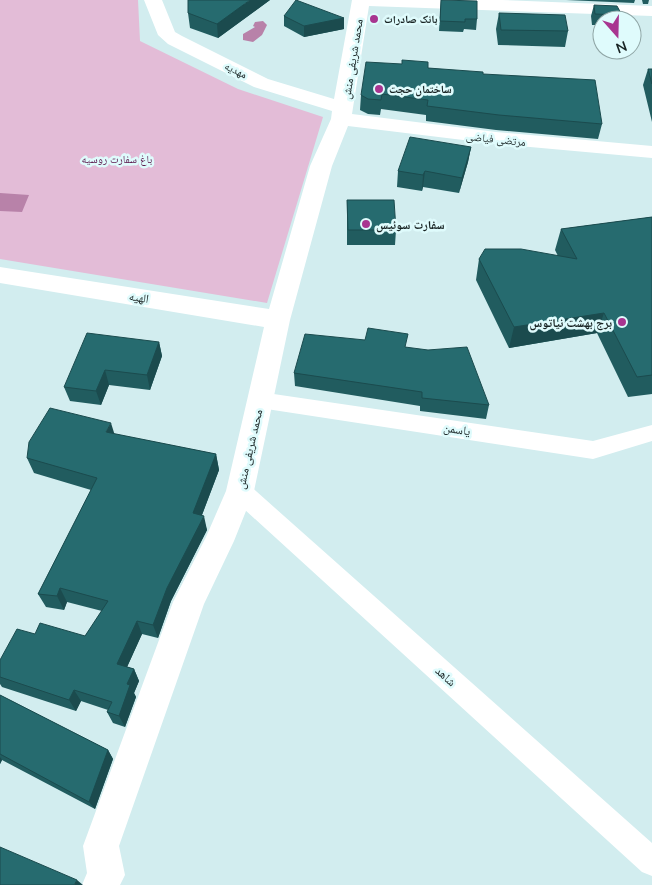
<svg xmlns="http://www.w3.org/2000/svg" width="652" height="885" viewBox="0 0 652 885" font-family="Mulish,'Noto Naskh Arabic',sans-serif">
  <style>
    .green { fill: #e3bcd7 }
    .water { fill: #b882a9 }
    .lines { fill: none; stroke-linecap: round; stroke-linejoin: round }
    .street { fill: #fff; fill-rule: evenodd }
    .secondary { fill: #fff; fill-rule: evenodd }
    .wall { fill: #215c5f }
    .shaded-wall { fill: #1b4b4e }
    .building { fill: #266b6f; stroke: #1b4b4e }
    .poi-dot { fill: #a83590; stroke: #dffbfc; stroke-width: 2 }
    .labels { text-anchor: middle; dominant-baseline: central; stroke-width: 5; stroke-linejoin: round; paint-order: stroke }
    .far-poi-label { font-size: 11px; font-weight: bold; fill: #182323; stroke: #dffbfc; text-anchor: start }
    .far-street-label { font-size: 11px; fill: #182323; stroke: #dffbfc }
    .far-park-label { font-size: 11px; fill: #5d1b4f; stroke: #dffbfc }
    .street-label { font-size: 12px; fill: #182323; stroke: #dffbfc }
    .poi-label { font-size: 12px; font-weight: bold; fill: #182323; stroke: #dffbfc; text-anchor: start }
  </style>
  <rect width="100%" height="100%" fill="#d2edef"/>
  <path class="green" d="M0,0H138L140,41L238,89L323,117L267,303L0,259Z"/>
  <path class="water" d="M263,21L267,25L262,35L253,42L243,40V34L255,27L253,26L255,22Z
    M0,193L29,195L22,212L0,211Z"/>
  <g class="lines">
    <path class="street" d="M260,392L593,441L652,425V441L593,459L260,408L253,406L250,400L253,394Z
      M240,482L248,484L652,843V876L642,872L232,498L229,491L232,484Z"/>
    <path class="secondary" d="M144,0H162L175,32L182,36L268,79L334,99L352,0H502L652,6V16L369,6L352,114L496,132L652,146V158L496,144L348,126L332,166L290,320L254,491L234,541L204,604L119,846L125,875L120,885H82L87,873L83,846L173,602L206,537L226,491L264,327L0,283V267L269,309L310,166L331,119L332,111L254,87L168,44L158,35Z"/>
  </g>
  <path class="wall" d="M270,0L218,38L190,28L188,13Z
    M441,0L477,19L476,30L464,29L463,32L439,31Z
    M566,0H635L634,3Z
    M642,0H649L648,4H643Z
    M594,5L622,15L621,20H602V25H592L591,16Z
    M499,13L568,31L565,47L498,45L496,29Z
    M284,16L344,18V29L304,37L284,26Z
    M428,68L483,74L602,124L598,139L496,130L426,121V115L381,109L380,115L368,114L360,110L361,95Z
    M648,69H652V122L643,85Z
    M471,147L468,162L459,193L423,187L422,191L397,187L398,171Z
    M347,200L396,230L395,245H347Z
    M652,217V394L628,397L597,333L509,348L476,280L479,259L558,256L555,250L561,229Z
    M159,342L162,356L150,390L109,385L101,405L70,401L64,387Z
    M406,347L489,405L486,419L420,411V406L295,386L294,373Z
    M115,434L216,454L219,470L202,515L207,530L171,601L158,638L142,634L127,667L134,669L139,681L134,693L136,697L125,727L113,723L107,712L108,710L81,701L76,711L2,687L0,684V660L35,634L85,636L102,611L67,602L64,610L46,607L38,594L91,490L34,473L27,458Z
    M0,695L108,750L113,759L95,809L2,760L0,764Z"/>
  <path class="shaded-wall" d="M250,0H270L218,38L217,24Z
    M344,18V29L304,37V26Z
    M471,147L468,162L459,193L462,178Z
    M425,171L423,187L422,191L423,175Z
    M604,313L597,333L509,348L514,327Z
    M159,342L162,356L150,390L147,375Z
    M105,370L109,385L101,405L96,391Z
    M111,423L116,439L106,432Z
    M216,454L219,470L197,528L193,513Z
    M204,516L207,530L171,601L158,638L153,625L167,588Z
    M60,588L67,602L64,610L57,596Z
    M137,621L142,634L123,676L117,664Z
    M134,669L139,681L134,693L136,697L125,727L119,716L127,684Z
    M74,690L81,701L76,711L69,700Z
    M108,750L113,759L95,809L89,802Z
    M0,757L2,760L0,764Z
    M77,880L83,885H74Z"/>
  <path class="building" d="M188,0H250L217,24L188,13Z
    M296,0L344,18L304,26L284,16Z
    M441,0L477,1V19H465V22L440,21Z
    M594,5L617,6L622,15L595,14Z
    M499,13L565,15L568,31L501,30Z
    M402,60L428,62V68L483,72V74L595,80L602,124L499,115L427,106L428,100L382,94L381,100L368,99L361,95L366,62L402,64Z
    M648,69H652V84Z
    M410,137L471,147L462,178L425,171L423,175L398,171Z
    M347,200H394L396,230H348Z
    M652,217V375L637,377L604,313L514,327L479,259L485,249H521L577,259L561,229Z
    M368,328L408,334L405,347L428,350L467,347L489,405L422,398V392L294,373L305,334L365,340Z
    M87,333L159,342L147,375L105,370L96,391L64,387Z
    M50,408L111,423L106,432L216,454L193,513L204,516L167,588L153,625L137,621L117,664L134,669L127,684L130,685L119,716L107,712L112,702L74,690L69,700L0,677V660L17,629L35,634L40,623L85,636L108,601L60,588L57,596L38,594L97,478L27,458L29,442Z
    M0,695L108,750L89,802L0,754Z
    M0,847L77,880L74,885H0Z"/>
  <g class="poi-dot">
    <circle cx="374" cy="19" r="5"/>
    <circle cx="379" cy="89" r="5"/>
    <circle cx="366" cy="224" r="5"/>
    <circle cx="622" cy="322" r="5"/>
  </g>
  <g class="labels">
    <g class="far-poi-label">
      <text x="384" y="19">بانک صادرات</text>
      <text x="389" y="89">ساختمان حجت</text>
    </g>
    <g class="far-street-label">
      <text transform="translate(236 70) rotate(26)">مهدیه</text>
      <text transform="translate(496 139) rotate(6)">مرتضی فیاضی</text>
    </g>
    <g class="far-park-label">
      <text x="117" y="159">باغ سفارت روسیه</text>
    </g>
    <g class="street-label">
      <text transform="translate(352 59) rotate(-81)">محمد شریفی منش</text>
      <text transform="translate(139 297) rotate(9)">الهیه</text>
      <text transform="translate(457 429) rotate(8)">یاسمن</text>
      <text transform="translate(249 449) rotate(-77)">محمد شریفی منش</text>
      <text transform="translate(446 676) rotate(42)">شاهد</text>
    </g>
    <g class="poi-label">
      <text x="376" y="224">سفارت سوئیس</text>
      <text x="612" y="322" text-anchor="end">برج بهشت نیاتوس</text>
    </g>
  </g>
  <g transform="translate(617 35) rotate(160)"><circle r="24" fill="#dffbfc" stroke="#8fa5a5"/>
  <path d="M0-4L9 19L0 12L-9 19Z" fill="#a83590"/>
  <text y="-8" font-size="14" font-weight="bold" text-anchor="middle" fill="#182323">N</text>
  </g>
</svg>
